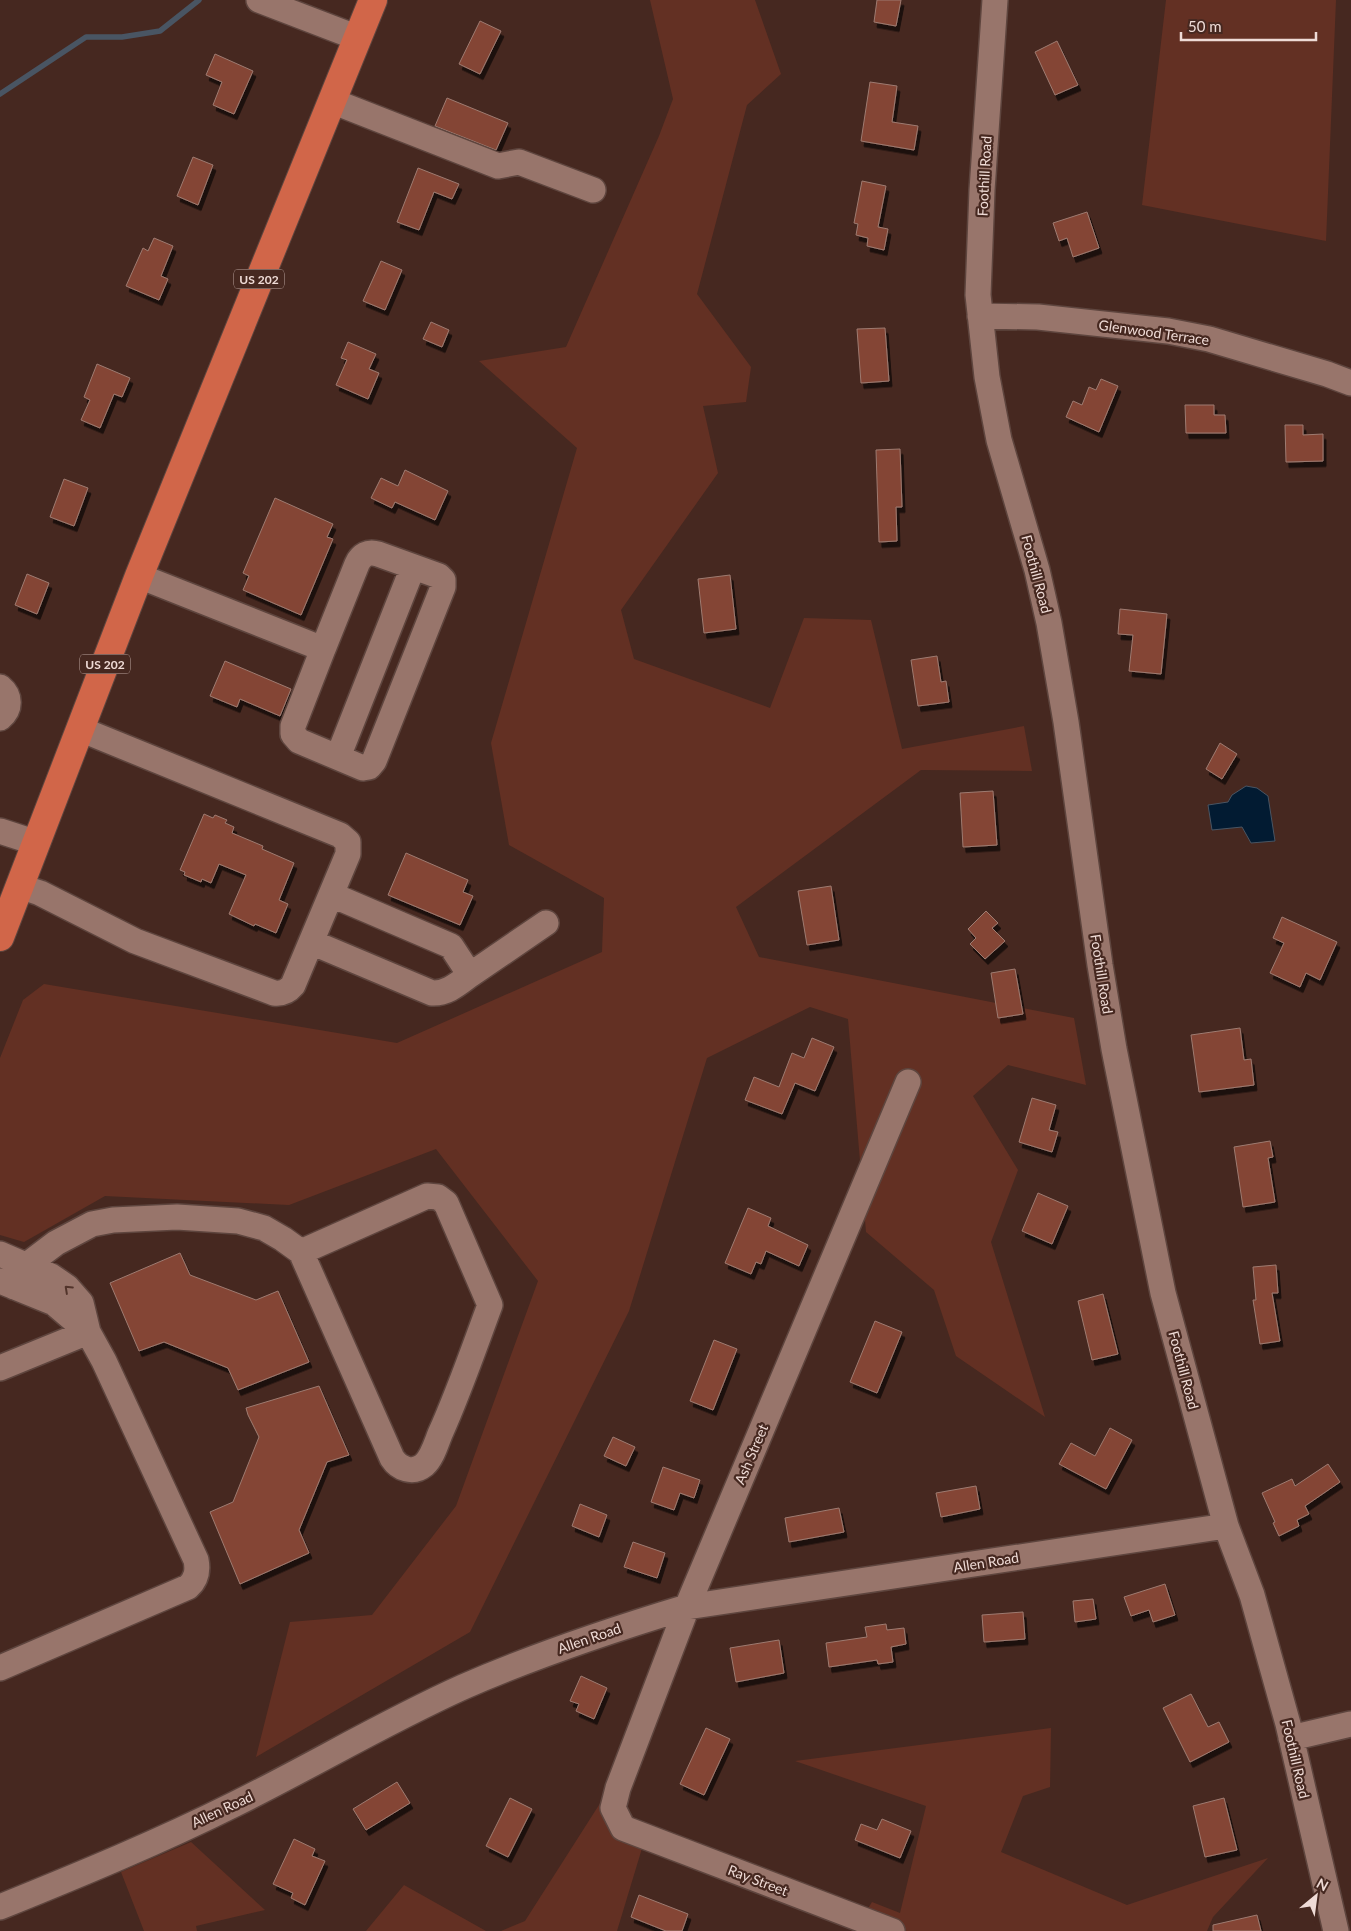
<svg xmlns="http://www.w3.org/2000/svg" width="1351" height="1931" viewBox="0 0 1351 1931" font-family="Lato,sans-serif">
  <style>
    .green { fill: #633023 }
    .water { fill: #021b32; stroke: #495563 }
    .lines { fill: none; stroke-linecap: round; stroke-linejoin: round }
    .stream { stroke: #495563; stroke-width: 5.5 }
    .building { fill: #844534; stroke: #9e7b71; filter: url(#shadow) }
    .minor-casing { stroke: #5e453e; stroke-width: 28 }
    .highway-casing { stroke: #5e453e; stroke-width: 30 }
    .minor { stroke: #98756b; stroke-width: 25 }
    .highway { stroke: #d16649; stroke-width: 28 }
    .oneway { stroke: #52342b }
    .labels { text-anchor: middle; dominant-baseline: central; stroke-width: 4.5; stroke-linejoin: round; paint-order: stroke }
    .shield { fill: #462820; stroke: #bca59f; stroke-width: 1 }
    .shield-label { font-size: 12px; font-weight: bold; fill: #efdbd6 }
    .street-label { font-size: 14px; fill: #efdbd6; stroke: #462820 }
  </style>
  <defs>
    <filter id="shadow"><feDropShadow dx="3" dy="5.5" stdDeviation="0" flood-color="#0009"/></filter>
  </defs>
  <rect width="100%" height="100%" fill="#462820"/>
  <path class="green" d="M650,0H755L781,74L747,105L697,294L751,367L746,402L703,406L718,473L621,610L634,659L770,708L804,618L871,620L902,749L1024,726L1032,771L921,770L736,907L759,957L1074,1018L1086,1085L1008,1065L973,1096L1018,1170L991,1242L1045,1417L956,1356L934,1290L866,1232L848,1019L810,1007L707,1058L629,1311L470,1632L256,1757L290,1622L372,1615L456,1506L538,1281L436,1149L289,1205L105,1196L24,1242L0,1235V1058L23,1000L44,984L397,1043L602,952L604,898L509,845L491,743L577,448L479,361L566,347L659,136L673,99Z
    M1166,0H1336L1326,241L1142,205Z
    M1051,1728L1050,1787L1023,1796L1001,1852L1127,1905L1268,1858L1213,1917L1207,1931H854L872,1902L900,1913L926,1806L795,1761Z
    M606,1794L643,1845L617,1931H501L525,1921Z
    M191,1842L265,1910L196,1926L197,1931H144L121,1872Z
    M404,1885L486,1931H366Z"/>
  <path class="water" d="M1246,786L1257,788L1268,796L1275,841L1251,843L1242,827L1212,830L1208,805L1228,802L1232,795Z"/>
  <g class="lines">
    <path class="stream" d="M0,94L86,37H122L160,31L199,0"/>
  </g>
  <path class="building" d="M877,0H901L896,26L874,22Z
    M480,21L501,31L480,74L459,64Z
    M1057,41L1078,85L1055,95L1035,52Z
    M215,54L253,71L234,114L213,105L222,82L206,75Z
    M870,82L897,86L892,122L918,126L914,150L861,141Z
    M447,98L508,123L496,150L435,126Z
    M193,157L213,165L198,205L177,196Z
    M418,168L459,184L452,199L434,192L419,230L397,222Z
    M862,181L886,186L878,227L888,229L884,250L867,246L868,238L856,235L858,224L854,223Z
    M1087,212L1099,248L1073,257L1067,238L1059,241L1053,223Z
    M154,238L173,246L161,276L168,279L159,300L126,286L143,248L148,251Z
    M381,261L402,270L385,310L363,301Z
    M431,322L449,330L442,347L423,339Z
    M885,328L889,381L861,383L857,329Z
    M348,342L376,354L369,369L379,373L368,399L336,385L347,360L341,358Z
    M97,364L130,378L122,397L114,394L100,428L81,420L90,400L84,397Z
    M1101,379L1118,386L1099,432L1066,417L1073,401L1082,405L1089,387L1096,390Z
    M1185,405H1214V415H1225L1226,433H1186Z
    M1285,425H1303V435L1323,434V461L1286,462Z
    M900,449L902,507H896L897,541L879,542L876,450Z
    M405,470L448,491L435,520L395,502L392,508L371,498L381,478L398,486Z
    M64,479L88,488L74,526L50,517Z
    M275,498L333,524L327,537L333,539L301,615L243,590L249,576L243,573Z
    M27,574L49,583L37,614L15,605Z
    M730,575L736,629L704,633L698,579Z
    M1120,609L1167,614L1161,674L1129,671L1133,635L1118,634Z
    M937,656L941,682L946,681L949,702L918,706L911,660Z
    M225,661L291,689L280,716L240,699L237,707L210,696Z
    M1220,743L1237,754L1222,779L1206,769Z
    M993,791L997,845L963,847L960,793Z
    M204,814L213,818L215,815L227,820L225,823L234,827L232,833L263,846L262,849L294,863L279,900L288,904L276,933L255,924L254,926L229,914L246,875L219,864L211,883L202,879L201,882L184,875L185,872L180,870Z
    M406,853L468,880L463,892L473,896L460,925L388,895Z
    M831,886L839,940L807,945L798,891Z
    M986,911L998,923L992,928L1005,941L985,959L970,944L976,938L968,929Z
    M1282,917L1337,942L1320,980L1306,973L1300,987L1270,973L1284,943L1273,938Z
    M1015,969L1023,1014L998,1018L991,973Z
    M1240,1028L1244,1060L1251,1059L1254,1085L1199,1092L1191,1035Z
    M812,1038L834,1047L815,1091L795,1083L782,1114L745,1100L754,1077L779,1087L792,1053L804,1058Z
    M1032,1098L1056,1105L1049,1130L1058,1132L1052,1152L1019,1142Z
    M1270,1141L1273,1157L1268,1158L1275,1202L1243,1207L1234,1147Z
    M1038,1193L1068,1206L1052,1244L1022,1231Z
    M748,1208L771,1218L768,1226L808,1245L799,1266L766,1251L761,1264L756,1262L751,1274L725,1263Z
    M180,1253L190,1275L256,1300L278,1291L309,1362L238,1390L228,1368L164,1342L139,1351L110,1283Z
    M1276,1265L1278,1293H1272L1280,1341L1260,1344L1253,1300H1256L1253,1267Z
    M1103,1294L1118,1354L1092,1360L1078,1301Z
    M875,1321L902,1332L877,1393L850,1382Z
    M714,1340L737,1349L713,1410L690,1401Z
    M319,1386L349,1455L327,1462L299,1530L309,1553L240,1584L210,1512L233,1502L259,1437L248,1415L246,1408Z
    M1110,1428L1132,1440L1106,1489L1059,1464L1071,1443L1095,1456Z
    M613,1437L635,1447L626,1466L604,1456Z
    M1328,1464L1340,1482L1305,1506L1309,1514L1297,1520L1299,1526L1279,1536L1273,1523L1275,1522L1262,1493L1292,1479L1295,1486Z
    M663,1467L700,1480L694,1498L680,1493L674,1510L651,1502Z
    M976,1486L980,1509L941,1517L936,1493Z
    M580,1504L607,1515L599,1537L572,1526Z
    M839,1508L844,1532L789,1542L785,1518Z
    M633,1542L665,1553L657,1578L624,1567Z
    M1165,1584L1175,1615L1153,1622L1149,1610L1131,1616L1124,1597Z
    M1093,1599L1096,1619L1075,1622L1073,1601Z
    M1023,1612L1025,1639L984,1642L982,1615Z
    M886,1624L887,1630L904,1628L906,1644L891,1647L893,1662L878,1664L877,1660L829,1667L826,1643L867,1637L865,1627Z
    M779,1640L784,1673L736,1682L730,1648Z
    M581,1676L607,1688L594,1719L576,1711L579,1704L570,1701Z
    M1191,1694L1208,1727L1219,1722L1229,1742L1190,1762L1163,1708Z
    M706,1728L730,1739L704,1795L680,1784Z
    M397,1782L410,1803L366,1830L353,1809Z
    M510,1798L532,1809L508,1857L486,1846Z
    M1224,1798L1237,1850L1205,1857L1193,1806Z
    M882,1819L911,1831L900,1858L855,1840L861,1824L877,1830Z
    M294,1839L315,1849L312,1856L325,1861L305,1905L291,1898L293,1893L273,1884Z
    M639,1895L688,1914L682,1931H666L631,1917Z
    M1257,1915L1261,1931H1213V1925Z"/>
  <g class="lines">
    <g class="minor-casing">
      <path id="minor" d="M259,0L358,38
        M995,0L982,190L978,295L987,377L999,440L1037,570L1049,623L1066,722L1100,965L1114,1049L1163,1293L1226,1526L1252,1595L1288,1724L1336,1931
        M332,101L498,166L519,162L593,190
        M980,316L1038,317L1168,331L1209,339L1327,374L1351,383
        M139,576L323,649L293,726V734L299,741L363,768L369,767L374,761L443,587V580L439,576L378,554C368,551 361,555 357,564L323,649
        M0,687C11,696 11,709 0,718
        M338,757L413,567
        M0,831L37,843
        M19,886L40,893L135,941L274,993C283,994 288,991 293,985L348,854V842L340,835L80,729
        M311,942L432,993C447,994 459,983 470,975L451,946L332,895
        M470,975L546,923
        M0,1254L51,1276L67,1287L81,1303L88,1332L104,1361L196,1560C198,1570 197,1579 188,1587L0,1668
        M0,1281L54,1303L88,1332
        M14,1287L27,1265L56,1243L92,1224L113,1220L177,1217L238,1221L264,1228L283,1239L301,1252L392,1458C399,1469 413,1474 424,1465C432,1458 436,1444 440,1434C459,1392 474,1348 490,1305L446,1203L438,1197L427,1196L301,1252
        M0,1368L88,1332
        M1291,1738L1351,1724
        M0,1907C79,1875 159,1842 235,1804C312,1766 385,1722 463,1687C536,1655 611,1630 687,1607L1226,1526
        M892,1931L623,1828L613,1808L618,1788L687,1607L908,1082"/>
    </g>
    <g class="highway-casing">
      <path id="highway" d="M0,937L139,576L373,0"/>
    </g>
    <use href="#minor" class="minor"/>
    <use href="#highway" class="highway"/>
  </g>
  <defs><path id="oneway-chevron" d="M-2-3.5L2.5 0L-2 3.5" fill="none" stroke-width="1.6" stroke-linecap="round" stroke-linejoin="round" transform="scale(1.25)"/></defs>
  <use class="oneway" href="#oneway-chevron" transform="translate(68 1289) rotate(-137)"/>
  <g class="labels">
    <g class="shield">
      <rect x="234" y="269.5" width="50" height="19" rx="4"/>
      <rect x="80" y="654.5" width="50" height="19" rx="4"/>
    </g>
    <g class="shield-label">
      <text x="259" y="279">US 202</text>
      <text x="105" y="664">US 202</text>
    </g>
    <g class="street-label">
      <text transform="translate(984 176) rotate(-87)">Foothill Road</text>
      <text transform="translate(1154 332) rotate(8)">Glenwood Terrace</text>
      <text transform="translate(1037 574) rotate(75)">Foothill Road</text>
      <text transform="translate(1102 974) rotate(81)">Foothill Road</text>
      <text transform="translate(1184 1370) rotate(75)">Foothill Road</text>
      <text transform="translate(751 1454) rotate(-67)">Ash Street</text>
      <text transform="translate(986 1562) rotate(-9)">Allen Road</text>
      <text transform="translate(589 1638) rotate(-19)">Allen Road</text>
      <text transform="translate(1296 1759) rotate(77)">Foothill Road</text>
      <text transform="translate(222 1809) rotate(-25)">Allen Road</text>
      <text transform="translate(758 1880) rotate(21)">Ray Street</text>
    </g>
  </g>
  <g transform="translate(1316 1896) rotate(29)" stroke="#462820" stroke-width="4" paint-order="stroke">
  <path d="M0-4L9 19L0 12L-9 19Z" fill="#efdbd6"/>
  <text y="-8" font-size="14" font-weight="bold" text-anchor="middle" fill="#efdbd6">N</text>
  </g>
  <path d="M1181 32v8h135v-8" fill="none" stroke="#efdbd6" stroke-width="2.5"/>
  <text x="1188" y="32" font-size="15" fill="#efdbd6" stroke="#462820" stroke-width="4" paint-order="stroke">50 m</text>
</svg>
